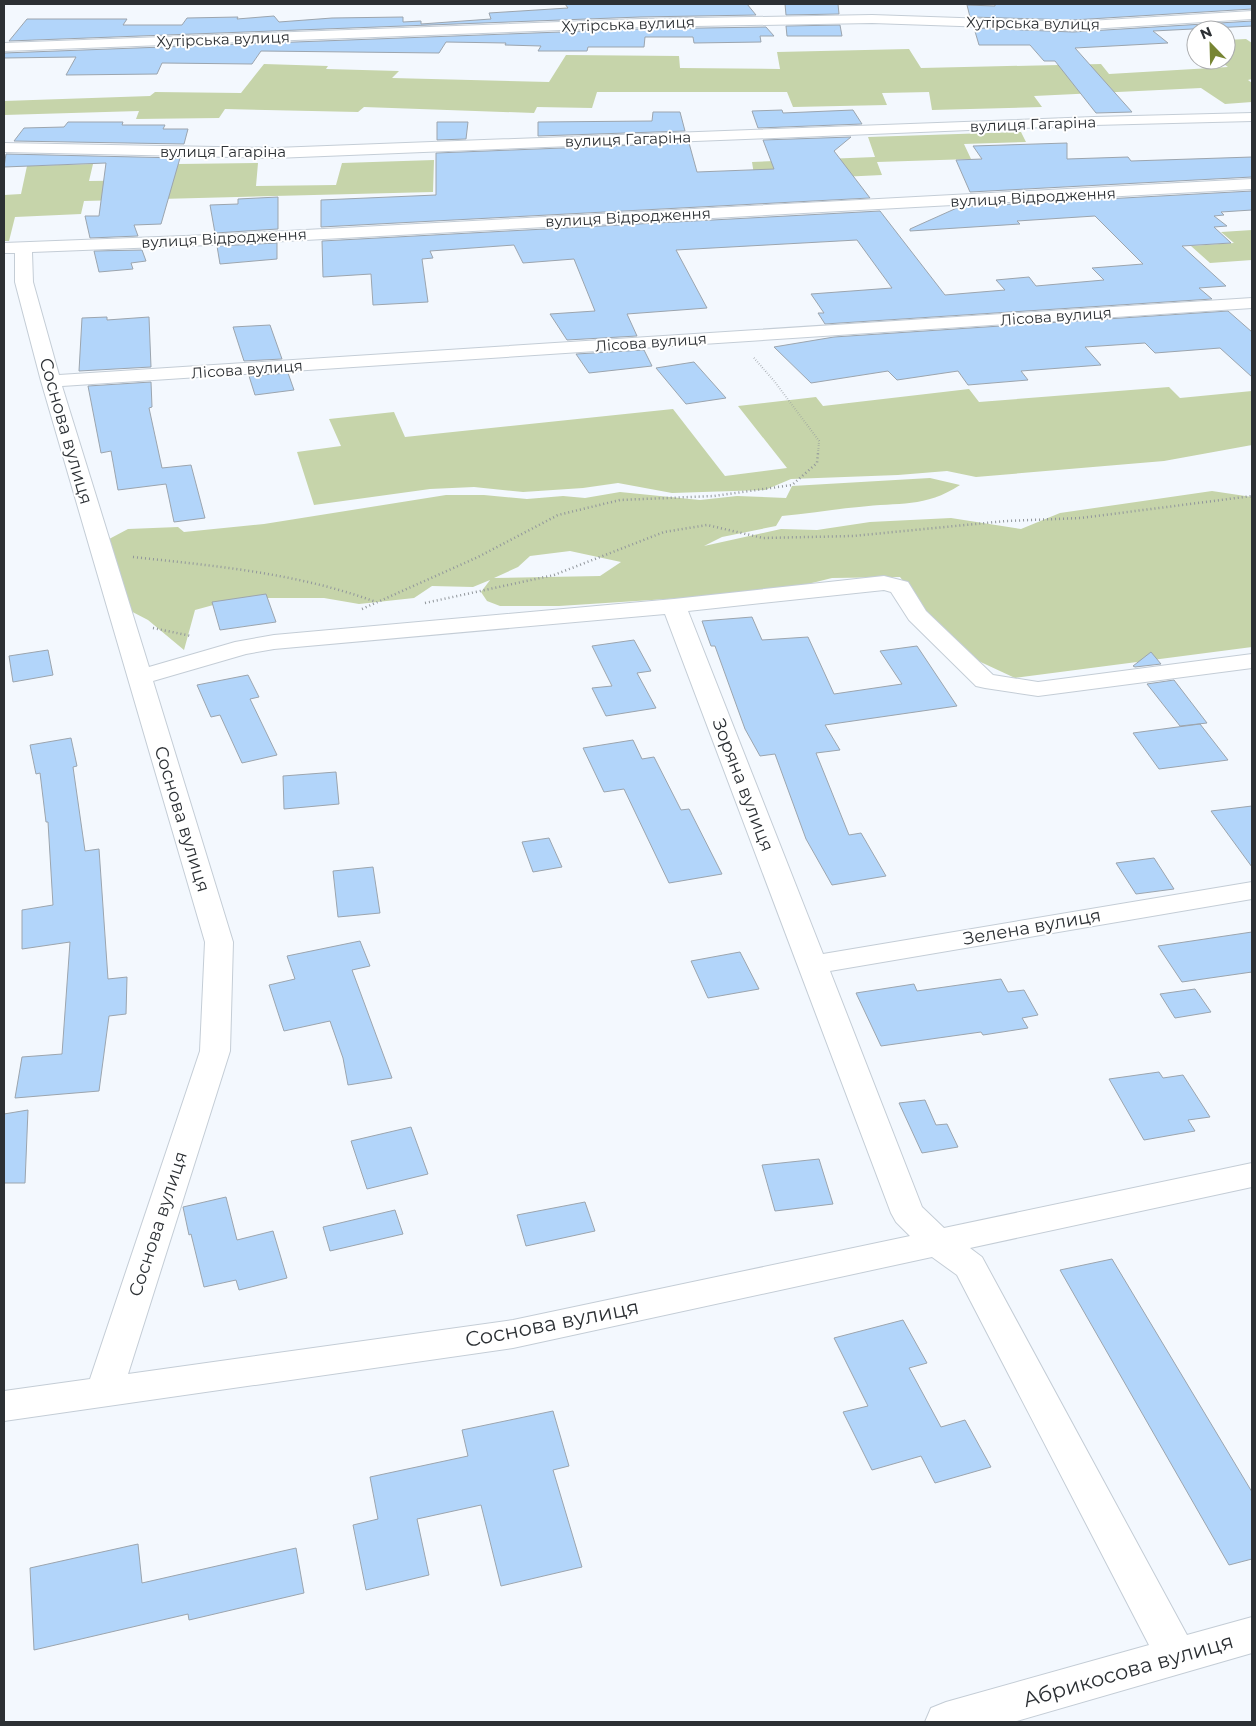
<svg xmlns="http://www.w3.org/2000/svg" width="1256" height="1726" viewBox="0 0 1256 1726" font-family="Montserrat,sans-serif">
  <style>
    .green { fill: #c6d4aa; fill-rule: evenodd }
    .building { fill: #b2d5fa; stroke: #9ca5ae }
    .lines { fill: none; stroke-linecap: round; stroke-linejoin: round }
    .street-casing { stroke: #c4cdd6; stroke-width: 2 }
    .path-far1 { stroke: #91969b; stroke-width: 2; stroke-dasharray: 0.5 2; stroke-linecap: butt }
    .path { stroke: #91969b; stroke-width: 2.5; stroke-dasharray: 1 3; stroke-linecap: butt }
    .street { fill: #fff; fill-rule: evenodd }
    .labels { text-anchor: middle; dominant-baseline: central; stroke-width: 4; stroke-linejoin: round; paint-order: stroke }
    .far-street-label { font-size: 15px; fill: #2c3034; stroke: #fff }
    .street-label { font-size: 18px; fill: #2c3034; stroke: #fff }
    .near-street-label { font-size: 21px; fill: #2c3034; stroke: #fff }
  </style>
  <rect width="100%" height="100%" fill="#f3f8fe"/>
  <path class="green" d="M1246,39L1252,43V79L1248,80L1252,83V102L1225,104L1201,88L1034,96L1042,107L932,110L929,92L882,93L887,105L793,107L787,92H597L592,108L537,107L534,113L364,107L358,112L225,109L219,118L136,119L139,111L4,115V101L150,96L155,92L241,93L264,64L328,66L326,69L399,71L392,78L549,82L566,55L679,56L680,68L780,69L777,52L909,49L921,68L1101,64L1109,74L1228,67L1218,60H1226V40Z
    M1021,132L1026,142L964,144L971,159L877,162L882,175L755,181L752,162L875,157L868,137Z
    M434,160L433,192L84,201L81,214L15,217L9,241H4V195L21,194L27,166L93,164L89,181L170,180L178,164L258,163L256,186L336,185L342,163Z
    M1252,230V260L1210,263L1191,246L1234,243L1221,232Z
    M1169,387L1180,398L1252,391V445L1164,461L976,477L947,471L898,475L791,479L765,490L672,493L618,483L583,488L523,492L474,487L430,489L314,505L297,452L341,446L329,419L394,412L405,437L673,409L725,476L787,468L738,406L816,397L823,406L969,389L979,402Z
    M930,478L960,485C925,508 899,502 859,507C834,509 808,514 782,516L776,526L722,537L704,546L781,529L817,530L870,522L951,518L1021,529L1060,513L1212,491L1252,497V647L1015,678L972,658L931,627L917,599L900,577L832,578L776,592L559,606H500L487,601L481,592L490,580L473,587L432,586L414,598L359,604L324,598H239L195,610L184,650L148,620L121,606L94,547L128,529L178,527L184,532L264,524L446,495H484L527,499L563,496L585,498L620,492L700,500L737,496L786,498L792,486ZM570,551L621,562L600,576L494,578L518,567L530,556Z"/>
  <path class="building" d="M565,4H747L756,15L640,17L9,41L27,19H127L123,25H182L187,18L238,17L237,19L274,16L279,22L332,18L403,17V22L421,21V24L491,19L489,13L568,8Z
    M785,4H838L839,14L786,15Z
    M995,4H1252V9L1073,20L970,17L967,5L995,6Z
    M1252,21V26L1153,31L1168,43L1075,48L1132,112L1096,113L1055,61H1044L1030,45H979L974,28L1073,32Z
    M840,25L842,36H787L786,26Z
    M766,27L774,36H760L761,42L694,43L693,37H645L644,47H588L587,51H538L541,46L505,45L506,43L446,42L439,53L261,51L252,64L162,63L157,74L66,75L76,57L4,58V53L640,29Z
    M782,110L783,113L853,110L862,124L758,128L752,111Z
    M653,112H680L685,131L538,136V122L652,121Z
    M68,122H123L122,125H165L163,129H188L184,144L14,141L24,128L64,127Z
    M437,122H468L466,139L437,140Z
    M851,137L834,151L870,198L321,227V200L436,195V153L689,143L697,172L774,169L763,140Z
    M1067,143V159L1128,157L1131,161L1252,157V177L970,192L956,160L982,159L973,146Z
    M6,154L180,158L161,224L134,225L138,236L90,238L85,216H99L106,163L4,167Z
    M1252,191V210L1221,212L1224,215L1214,216L1227,226L1214,227L1231,243L1182,246L1226,286L1199,288L1212,299L825,324L818,313H824L811,294L892,288L857,240L676,250L707,308L627,314L637,336L567,340L550,314L595,311L574,259L523,263L514,245L430,251L433,258L422,259L428,302L373,305L371,274L323,277L322,241L880,211L945,295L1005,290L996,280L1029,277L1036,286L1104,280L1092,268L1143,264L1095,216L1017,221L1020,224L910,231V229L959,207Z
    M278,197V229L215,233L210,205L238,204V199Z
    M277,243V259L220,264L217,246Z
    M142,250L146,261L131,263L133,269L99,272L94,251Z
    M1228,311L1252,332V377L1220,348L1155,353L1145,343L1085,347L1101,365L1021,371L1028,380L968,385L958,371L897,380L888,371L811,383L774,347L834,337Z
    M107,317V320L149,317L151,367L79,371L82,318Z
    M270,325L282,359L244,361L233,327Z
    M644,350L652,366L589,373L576,354Z
    M694,362L726,398L686,404L656,368Z
    M288,373L294,390L255,395L249,376Z
    M151,382L152,407L149,408L162,468L191,465L205,518L174,522L166,484L118,490L111,451L101,453L88,386Z
    M266,594L276,622L220,630L212,602Z
    M752,617L762,640L808,637L834,694L902,684L880,651L917,646L957,706L825,725L840,750L816,753L849,835L861,833L886,876L832,885L806,839L775,754L760,756L745,729L715,646H711L702,621Z
    M634,640L651,671L637,673L656,708L606,716L592,688L612,686L592,646Z
    M48,650L53,675L13,682L9,656Z
    M1151,652L1161,664L1135,667L1133,666Z
    M248,675L259,697L250,699L277,755L242,763L220,715L211,717L197,685Z
    M1174,680L1207,723L1180,726L1147,684Z
    M1200,724L1228,760L1159,769L1133,733Z
    M71,738L77,766L73,767L85,851L99,849L108,979L127,977L126,1014L109,1016L99,1091L15,1098L22,1057L62,1054L70,942L22,949V910L53,905L48,822H46L40,773L36,774L30,745Z
    M633,740L642,759L654,757L681,810L689,809L722,874L669,883L624,789L604,792L583,748Z
    M336,772L339,804L284,809L283,776Z
    M1252,806V867L1211,811Z
    M549,838L562,867L533,872L522,842Z
    M1154,858L1174,889L1136,894L1116,863Z
    M373,867L380,913L338,917L333,871Z
    M1252,932V972L1182,982L1158,946Z
    M360,941L370,966L352,970L392,1078L348,1085L343,1058L330,1021L284,1031L269,985L295,979L287,956Z
    M740,952L759,989L708,998L691,961Z
    M1001,979L1008,992L1024,990L1038,1015L1022,1018L1028,1028L983,1035L981,1032L881,1046L856,993L914,984L917,991Z
    M1195,989L1211,1012L1175,1018L1160,994Z
    M1159,1072L1163,1078L1183,1075L1210,1117L1188,1120L1195,1131L1144,1140L1109,1079Z
    M925,1100L936,1125L947,1124L958,1147L922,1153L899,1103Z
    M28,1110L25,1183H4V1114Z
    M411,1127L428,1174L367,1189L351,1141Z
    M819,1159L833,1204L775,1211L762,1165Z
    M226,1197L237,1240L273,1231L287,1278L239,1290L236,1280L204,1287L191,1234L189,1235L183,1207Z
    M585,1202L595,1231L526,1246L517,1215Z
    M395,1210L403,1234L330,1251L323,1227Z
    M1112,1259L1252,1492V1559L1229,1565L1060,1270Z
    M903,1320L927,1363L909,1368L941,1427L965,1420L991,1467L935,1483L921,1456L872,1470L843,1412L868,1406L834,1338Z
    M553,1411L569,1466L553,1470L582,1567L501,1586L481,1505L417,1519L429,1575L366,1590L353,1525L378,1519L370,1477L468,1456L462,1430Z
    M138,1544L142,1583L296,1548L304,1593L189,1620L188,1614L34,1650L30,1568Z"/>
  <g class="lines">
    <g class="street-casing">
      <path id="street" d="M1252,11V19L1073,30L872,23L640,27L4,51V43L640,19L872,15L1073,22Z
        M1252,113V121L1094,125L275,158L4,152V143L275,148L1094,117Z
        M1252,179V189L210,245L32,252L33,282L59,375L1252,298V308L62,386L149,667L235,642L274,635L674,599L884,576L908,582L926,611L993,675L1038,682L1252,654V668L1038,696L985,688L976,686L909,620L891,592L884,590L688,611L823,954L1252,882V899L830,971L922,1207L944,1228L1252,1163V1187L970,1248L982,1257L1187,1635L1252,1617V1653L1013,1722H925L931,1708L946,1702L1149,1645L957,1275L932,1257L513,1348L4,1421V1391L90,1379L200,1051L205,942L41,381L15,282V253H4V243L210,235ZM665,614L891,1213L896,1222L910,1236L513,1320L128,1374L230,1051L233,942L153,681L246,654L274,649Z"/>
    </g>
    <path class="path-far1" d="M754,358L775,382L819,441L818,454"/>
    <path class="path" d="M133,557C216,566 297,573 376,602
      M425,603L554,575L664,532L707,525L763,538L853,536L1006,521L1081,518L1252,496
      M362,609L478,557L558,515L620,500L714,496L792,485L817,463L818,453
      M153,628L191,636"/>
    <use href="#street" class="street"/>
  </g>
  <g class="labels">
    <g class="far-street-label">
      <text transform="translate(1033 23) rotate(1)">Хутірська вулиця</text>
      <text transform="translate(628 24) rotate(-2)">Хутірська вулиця</text>
      <text transform="translate(223 39) rotate(-2)">Хутірська вулиця</text>
      <text transform="translate(1033 124) rotate(-2)">вулиця Гагаріна</text>
      <text transform="translate(628 139) rotate(-2)">вулиця Гагаріна</text>
      <text x="223" y="151">вулиця Гагаріна</text>
      <text transform="translate(1033 197) rotate(-3)">вулиця Відродження</text>
      <text transform="translate(628 217) rotate(-3)">вулиця Відродження</text>
      <text transform="translate(224 238) rotate(-3)">вулиця Відродження</text>
      <text transform="translate(1056 316) rotate(-4)">Лісова вулиця</text>
      <text transform="translate(651 342) rotate(-4)">Лісова вулиця</text>
      <text transform="translate(247 369) rotate(-4)">Лісова вулиця</text>
    </g>
    <g class="street-label">
      <text transform="translate(66 431) rotate(74)">Соснова вулиця</text>
      <text transform="translate(743 785) rotate(69)">Зоряна вулиця</text>
      <text transform="translate(182 819) rotate(73)">Соснова вулиця</text>
      <text transform="translate(1032 927) rotate(-10)">Зелена вулиця</text>
      <text transform="translate(158 1224) rotate(-72)">Соснова вулиця</text>
    </g>
    <g class="near-street-label">
      <text transform="translate(552 1323) rotate(-11)">Соснова вулиця</text>
      <text transform="translate(1128 1670) rotate(-16)">Абрикосова вулиця</text>
    </g>
  </g>
  <rect width="1256" height="1726" fill="none" stroke="#2c3034" stroke-width="10"/>
  <g transform="translate(1211 45) rotate(337)"><circle r="24" fill="#ffffff" stroke="#abacae"/>
  <path d="M0-4L9 19L0 12L-9 19Z" fill="#778533"/>
  <text y="-8" font-size="14" font-weight="bold" text-anchor="middle" fill="#2c3034">N</text>
  </g>
</svg>
